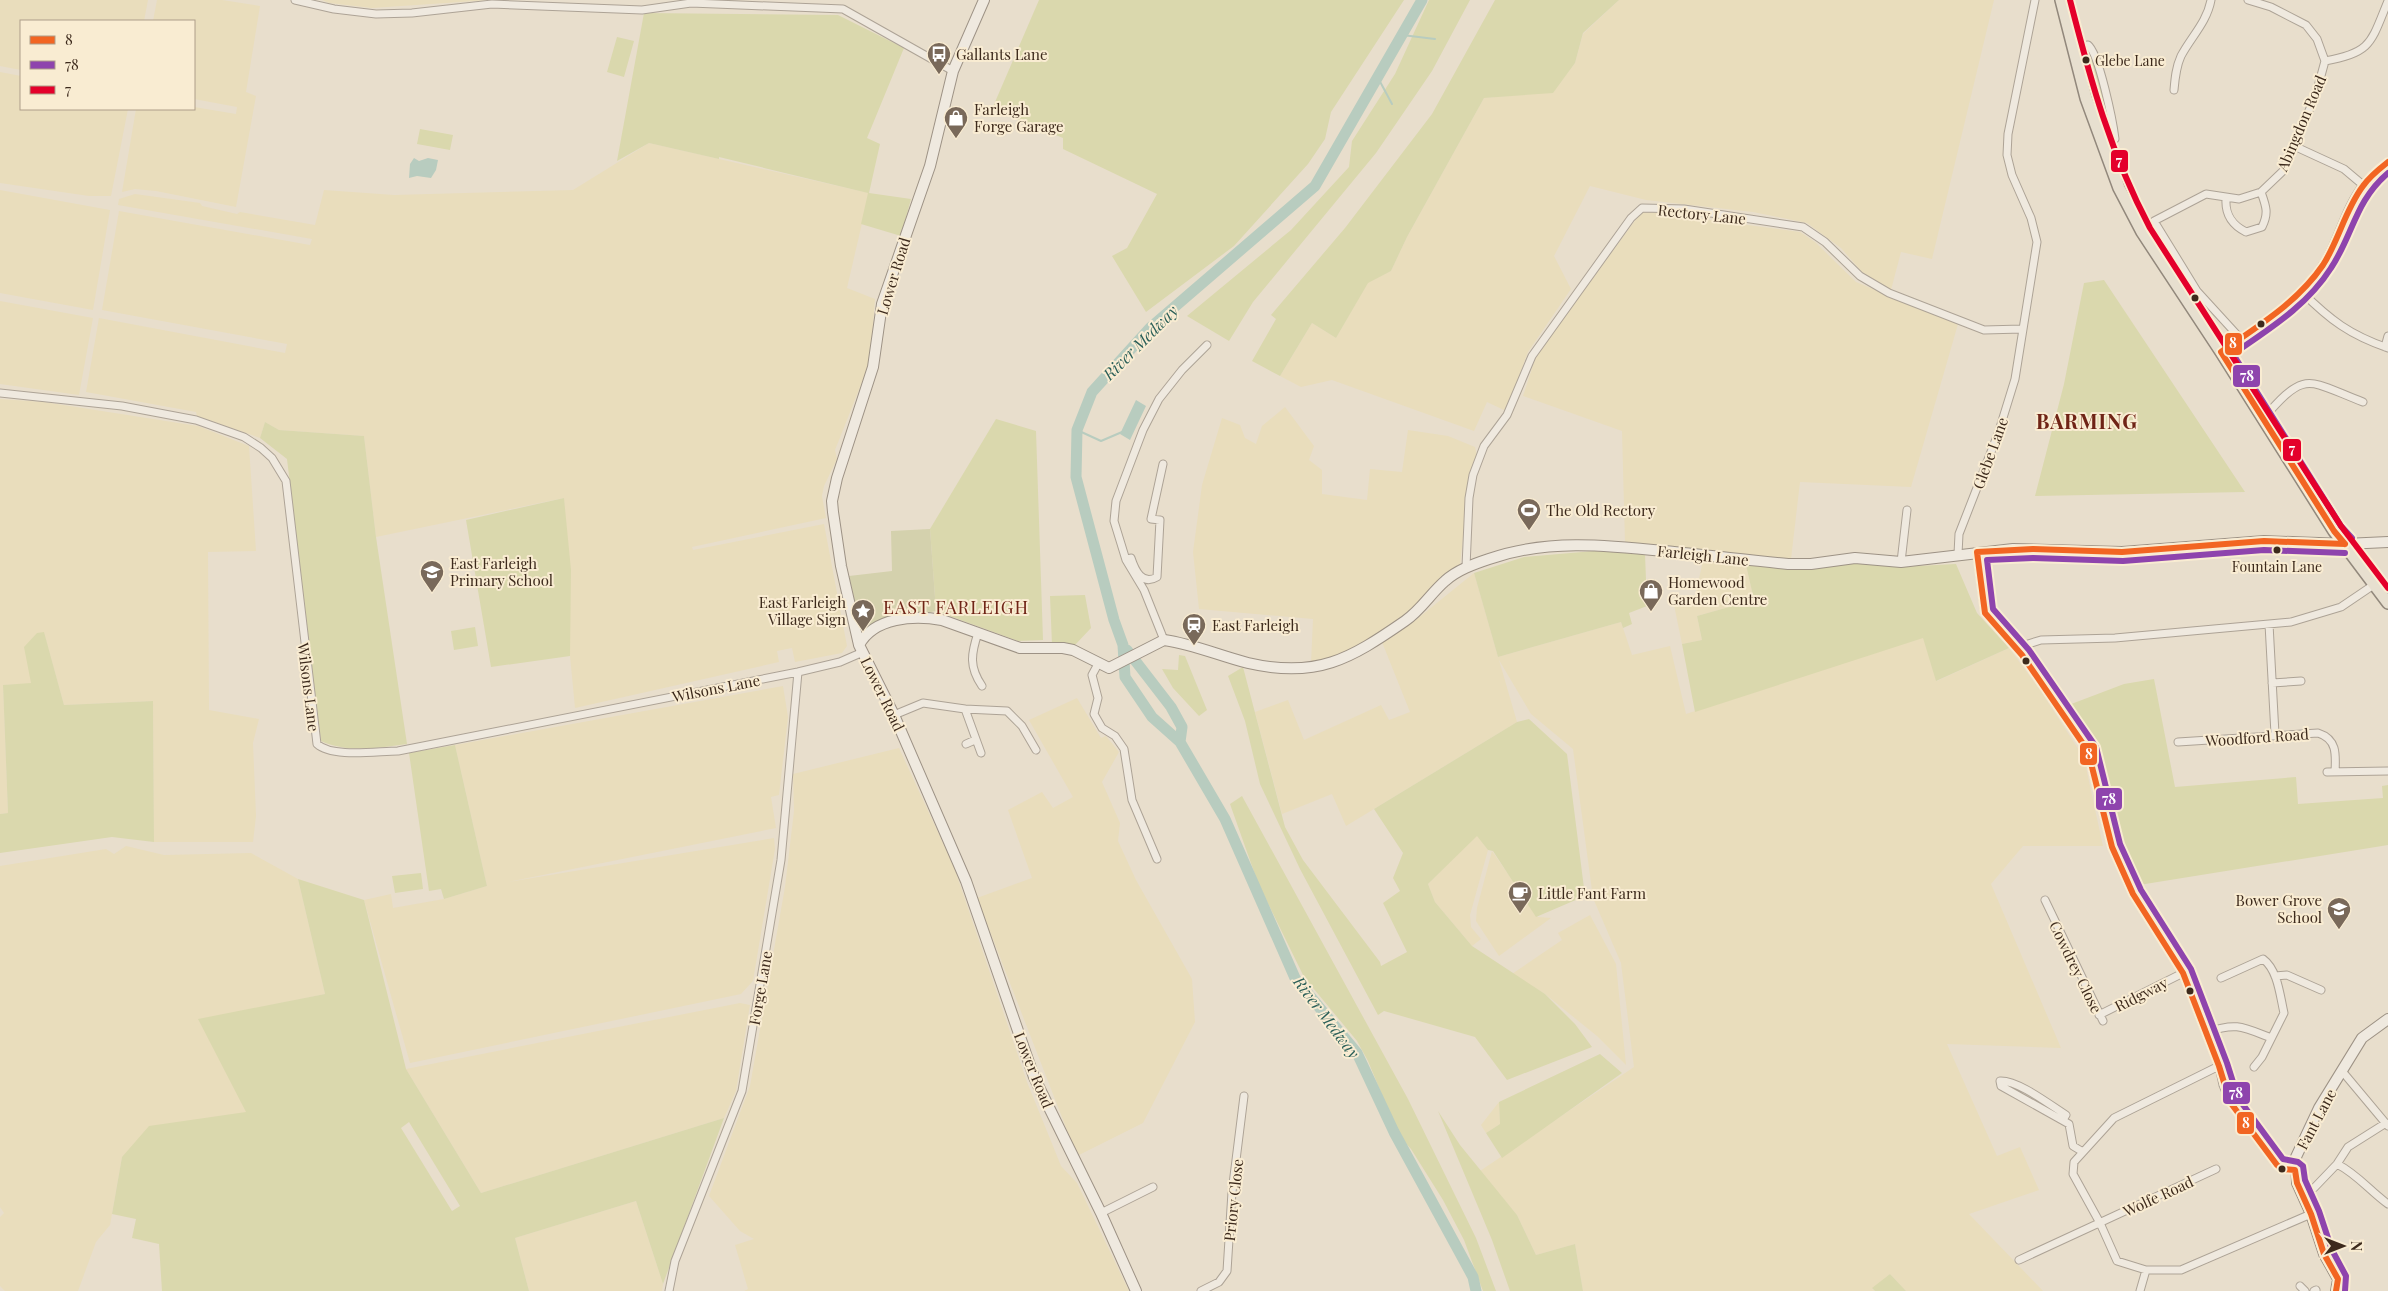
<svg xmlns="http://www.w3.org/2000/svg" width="2388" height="1291" viewBox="0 0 2388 1291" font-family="'Playfair Display',serif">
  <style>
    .farmland { fill: #e9ddbc }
    .green { fill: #dad8ad; fill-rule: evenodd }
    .cemetery { fill: #d4d1ad }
    .water { fill: #b8ccbf }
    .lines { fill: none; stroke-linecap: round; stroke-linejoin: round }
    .stream { stroke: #b8ccbf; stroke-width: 2 }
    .river { stroke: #b8ccbf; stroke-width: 11 }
    .street-casing { stroke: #ada396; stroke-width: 9 }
    .secondary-casing { stroke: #9d9285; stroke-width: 12 }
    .primary-casing { stroke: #92887c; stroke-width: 14 }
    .street { stroke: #efe9df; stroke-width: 7 }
    .secondary { stroke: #efe9df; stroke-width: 10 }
    .primary { stroke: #e7dfcf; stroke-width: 11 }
    .bus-1-casing { stroke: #f9ecd2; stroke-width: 10 }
    .bus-2-casing { stroke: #f9ecd2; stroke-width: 10 }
    .bus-3-casing { stroke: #f9ecd2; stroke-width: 10 }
    .bus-1 { stroke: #f26522; stroke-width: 6 }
    .bus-2 { stroke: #8e44ad; stroke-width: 6 }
    .bus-3 { stroke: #e4002b; stroke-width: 6 }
    .bus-dot { fill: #3d2a1c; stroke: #f9ecd2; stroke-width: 2 }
    .labels { text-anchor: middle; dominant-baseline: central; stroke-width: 4; stroke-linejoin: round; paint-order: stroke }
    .bus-label { font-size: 14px; fill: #3d2a1c; stroke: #f9ecd2; text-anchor: start }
    .poi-label { font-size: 15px; fill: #3d2a1c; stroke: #f9ecd2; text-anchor: start }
    .street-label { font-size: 15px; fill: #3d2a1c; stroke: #f9ecd2 }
    .water-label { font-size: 16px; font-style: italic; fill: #2a5f58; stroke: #f9ecd2 }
    .quarter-label { font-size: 18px; letter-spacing: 1px; fill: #6f2416; stroke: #f9ecd2 }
    .district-label { font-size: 20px; font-weight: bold; letter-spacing: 1px; fill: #6f2416; stroke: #f9ecd2 }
    .line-badge { stroke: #f9ecd2; stroke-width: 2 }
    .badge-label { font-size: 14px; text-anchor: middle; font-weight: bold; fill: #fff }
  </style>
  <rect width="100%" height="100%" fill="#e8decc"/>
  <path class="farmland" d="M0,0H148L144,21H21V70L0,66Z
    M157,0H222L260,6L246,92L256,96L236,207L156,191L135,189L122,192L136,109H194V107L236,114L237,107L194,99V21H153Z
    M322,0H490L372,8L329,3Z
    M1619,0H1994L1932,259L1901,252L1891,290L1862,272L1841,248L1807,223L1753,212L1646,200L1590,186L1554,256L1571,289L1528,352L1506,411L1487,402L1474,431L1332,380L1301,387L1280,376L1312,323L1336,338L1368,282L1391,271L1407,237L1484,98L1553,92L1575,63L1583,34Z
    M0,72L21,76V109H128L111,196H89L0,183Z
    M649,143L869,193L847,288L875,299L870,362L835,450L837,459L824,486L822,496L826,518L692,547L693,550L824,524L847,646L842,653L795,662L792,648L777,651L779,662L575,708L570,656L564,498L376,537L364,436L279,430L265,422L260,438L197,416L196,412L86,392L99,318L285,353L287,344L102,310L119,211L310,245L312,239L118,205L119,199L135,194L200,203L202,206L237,214L240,212L315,225L324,190L394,195L573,190Z
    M0,190L110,210L93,310L0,293Z
    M1642,211L1800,232L1815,242L1856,282L1958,324L1911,487L1800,482L1791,559L1625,543L1622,431L1523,396L1536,356Z
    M0,301L93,318L79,395L0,384Z
    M0,399L44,402L198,426L249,446L256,551L208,552L209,710L259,719L253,743L256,816L253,842H154L153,701L64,705L44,633L31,684L3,685L8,813L0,814Z
    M1285,407L1314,446L1309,460L1322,470V494L1367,500L1370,469L1402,472L1408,430L1448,436L1475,447L1477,456L1470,474L1460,565L1440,578L1412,609L1380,633L1340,656L1311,663L1313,619L1199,609L1193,552L1202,485L1222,418L1240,425L1245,438L1256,444L1262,426Z
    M1703,560L1746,565L1754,600L1697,616L1702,640L1682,644L1674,605L1694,603Z
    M1474,573L1498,657L1621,622L1632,655L1670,646L1686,714L1923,637L1937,681L2009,648L2040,690L2084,758L2103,846H2023L1991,884L2061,1048L1947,1044L1997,1156L2020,1147L2039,1190L1969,1214L2043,1291H1906L1890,1274L1872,1289L1875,1291H1583L1575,1244L1536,1255L1517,1215L1480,1171L1634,1067L1621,963L1593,898L1573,749L1531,714L1499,660L1517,722L1346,826L1332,794L1282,814L1255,712L1288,700L1304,740L1381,705L1389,720L1410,712L1382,642L1412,623Z
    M783,686L788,717L779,795L771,797L776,828L508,882L774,838L775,849L753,981L741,994L410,1063L364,900L391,894L393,908L444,899L487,886L455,745Z
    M1077,698L1101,738L1106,736L1119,752L1102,782L1120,823L1118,841L1136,880L1192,979L1195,1022L1143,1123L1077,1156L977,898L1032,878L1008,810L1042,792L1053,808L1073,797L1029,720Z
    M899,748L954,867L1027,1082L1055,1151L1061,1166L1077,1183L1129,1291H744L748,1289L735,1245L754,1239L740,1231L709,1196L750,1086L785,887L794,811L793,774Z
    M1477,835L1488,850L1470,915L1471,927L1481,939L1472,946L1435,902L1428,884Z
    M126,846L164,855L251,853L298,879L325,994L199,1020L247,1112L122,1157L110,1225L96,1242L78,1291H5L0,1286V1217L4,1213L0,1207V866L106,849L114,854Z
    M1492,851L1538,917L1551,918L1499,956L1476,921L1477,908Z
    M1590,915L1616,964L1626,1065L1597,1036L1545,994L1512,974L1562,940L1558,933Z
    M740,1003L750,1005L736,1091L724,1118L481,1193L406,1069Z
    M1499,1102L1500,1124L1486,1133L1481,1125Z
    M636,1201L663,1284L662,1291H529L515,1238Z"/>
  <path class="green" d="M1039,0H1404L1331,112L1325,139L1308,164L1234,246L1146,312L1112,256L1127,248L1157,194L1063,149V138L992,109Z
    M1429,0H1470L1432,71L1376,153L1253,302L1229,341L1187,316L1291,230L1349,167L1352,141L1395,74Z
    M1495,0H1619L1583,33L1575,63L1553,93L1484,98L1407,237L1391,271L1368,283L1336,338L1312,323L1280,376L1252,361L1276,319L1271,315L1345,228L1432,114Z
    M644,13L838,15L904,48L867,138L880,144L869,193L911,199L901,236L861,224L868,193L719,157V159L649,143L617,161Z
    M617,37L634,41L624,77L607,72Z
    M2085,47C2102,63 2107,112 2112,136L2107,140L2091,95L2079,52Z
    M420,129L453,135L450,150L417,144Z
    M2104,280L2245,492L2035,496L2064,384L2084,283Z
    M996,419L1036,431L1043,640L1018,641L936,611L930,529Z
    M265,422L279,430L364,436L376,537L407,744C380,748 346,753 321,741L287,459L260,438Z
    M564,498L571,570L570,656L491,667L466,520Z
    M1594,551L1645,554L1647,606L1629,613L1632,624L1623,628L1621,622L1498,657L1474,573L1524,557Z
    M1851,563L1898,567L1956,564L1977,613L2009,648L1936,681L1923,638L1695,712L1682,644L1702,640L1697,616L1754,600L1746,565L1794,569Z
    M1085,595L1091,628L1075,645H1052L1050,596Z
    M475,627L478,646L454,650L451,631Z
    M44,632L64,705L153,701L154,842L112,837L0,853V814L8,813L3,685L31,683L24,647L37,633Z
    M1179,655L1185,656L1207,710L1199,716L1173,688L1162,669L1178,670Z
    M1243,667L1285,827L1303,860L1380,962L1381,966L1407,952L1383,903L1400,891L1393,878L1403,853L1374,809L1517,722L1529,719L1567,754L1585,896L1536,917L1493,851L1488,850L1477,836L1428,884L1435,902L1472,946L1545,994L1575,1024L1592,1047L1507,1080L1475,1037L1384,1011L1378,1015L1300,869L1260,784L1245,721L1228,676Z
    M2154,679L2175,787L2296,777L2298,804L2383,798L2382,786L2388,785V845L2139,885L2121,846L2094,752L2066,706L2124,684Z
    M455,745L487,886L444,899L441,889L429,891L409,753Z
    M1242,796L1408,1099L1476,1238L1496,1291H1483L1464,1240L1443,1200L1411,1149L1399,1136L1368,1061L1357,1041L1304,977L1258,883L1230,804Z
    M421,873L423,889L395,893L392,876Z
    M298,879L364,900L406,1069L481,1193L724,1118L663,1284L636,1201L515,1238L529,1291H162L159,1244L132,1238L136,1219L112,1214L122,1157L149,1126L246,1112L198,1019L325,994ZM409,1122L460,1206L452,1211L401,1128Z
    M1600,1054L1622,1073L1502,1158L1486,1133L1500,1124L1499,1102Z
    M1438,1111L1460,1145L1517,1215L1536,1255L1575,1244L1583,1291H1510L1492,1240Z
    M1890,1274L1906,1291H1875L1872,1288Z"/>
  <path class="cemetery" d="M930,529L936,611L866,625L859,620L849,576L892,571L891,531Z"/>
  <path class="water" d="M414,158L419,161L428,158L438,160L436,170L431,178L417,176L409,178L410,164Z
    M1136,400L1146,406L1130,440L1120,434Z"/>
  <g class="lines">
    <path class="stream" d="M1402,35L1435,39
      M1377,76L1392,104
      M1077,430L1101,441L1122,432"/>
    <path class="river" d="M1422,0L1315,186L1150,328L1092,392L1077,430L1076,477L1114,620L1123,645L1125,677L1152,717L1180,742L1225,819L1295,978L1357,1053L1394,1132L1473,1277L1476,1291
      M1127,650L1171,707L1182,727L1180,742"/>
    <g class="street-casing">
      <path id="street" d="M295,0L334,9L376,14L412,13L492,4L642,10L691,3L843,9L953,71
        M2072,47L2088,45C2099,53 2113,122 2115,139L2103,146
        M2325,61C2372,53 2371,42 2388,1
        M2174,90C2175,78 2176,67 2181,56C2191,37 2207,22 2211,0
        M2294,146L2344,169L2363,185
        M2226,199C2225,215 2232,225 2246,232L2262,227C2269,213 2266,206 2261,192
        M2302,292C2330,320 2350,335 2388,348
        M2240,338L2197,291L2154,221L2206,194L2239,199L2261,192L2284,170L2294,146L2316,94L2325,61L2317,39L2306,25L2271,7L2248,0
        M2385,347L2388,336
        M2221,352C2259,325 2299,303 2324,263C2339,238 2345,208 2363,185C2370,176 2380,169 2388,162
        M0,393L122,406L196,420L244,437L261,448L272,458L286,481L317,744C332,758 377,751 398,751L798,672L840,662L863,652
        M2262,420C2306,369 2306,380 2363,402
        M1977,552L1985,613L2022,655L2088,751L2112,847L2133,894L2183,973L2219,1066L2223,1085L2230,1102L2277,1165L2282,1169L2295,1170
        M1958,554L1959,534L1998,434L2015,379L2037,242L2031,218L2012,175L2007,155L2008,134L2035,0
        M1126,560L1131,558C1135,570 1142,586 1157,577L1160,520L1151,519L1163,464
        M1901,562L1907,510
        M1466,567L1469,498L1473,475L1484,446L1507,415L1532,356L1631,218L1642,208L1684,209L1803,227L1825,242L1860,276L1889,293L1984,330L2022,329
        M2269,624L2275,734
        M978,633C971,654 969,667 982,686
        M1164,640L1144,590L1126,560L1114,521L1116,501L1143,430L1159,399L1182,370L1207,345
        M2022,655L2028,644L2041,640L2115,638L2291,622L2341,607L2375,584
        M1098,664L1092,675L1098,698L1094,714L1102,728L1115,736L1124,749L1132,800L1157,859
        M2272,683L2301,681
        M965,709L1007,711L1022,726L1036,750
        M894,715L923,703L965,709L981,753
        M2178,742L2318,733C2337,739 2336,754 2335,772
        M966,744L975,740
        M2327,772L2388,771
        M2045,900L2103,1021
        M2275,976L2287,975L2321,990
        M2221,978L2263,959C2278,970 2280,996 2284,1013L2262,1057L2254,1067
        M2099,1015L2183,973
        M2207,1032C2237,1022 2243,1027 2271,1038
        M2219,1066L2114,1118L2074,1162L2073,1174L2100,1223L2117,1261L2146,1270H2181L2311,1214
        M2342,1071L2388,1126
        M2063,1120L2066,1115C2050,1105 2018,1080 2000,1081L2001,1086L2069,1124L2073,1146L2083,1152
        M2337,1164C2357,1174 2370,1191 2388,1204
        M2314,1188L2337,1164L2348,1147L2386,1123
        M1101,1213L1153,1187
        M2019,1260L2216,1169
        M2300,1286L2305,1291
        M669,1291L675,1261L742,1091L781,860L798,672
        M1201,1291L1219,1282L1227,1271L1232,1192L1244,1096
        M2140,1291L2146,1270
        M2314,1291L2316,1290"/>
    </g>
    <g class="secondary-casing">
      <path id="secondary" d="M984,0L953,71L930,166L882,304L873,367L837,478L832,501L833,512L841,566L859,645L894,715L966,881L1034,1077L1101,1213L1136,1291
        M859,645C874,617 914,615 942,620L1020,648H1063L1073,650L1109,668L1164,640C1193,644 1220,656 1248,663C1317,679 1350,659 1405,621C1421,610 1431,593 1445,581C1457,570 1474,564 1489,559C1546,539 1605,545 1664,551C1706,555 1747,560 1788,564H1811L1855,558L1901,562L2013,549L2122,552L2264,541L2345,544L2388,542
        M2336,1291L2338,1279L2324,1254L2311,1214L2297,1183L2296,1157L2319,1108L2362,1038L2388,1019"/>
    </g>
    <g class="primary-casing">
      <path id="primary" d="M2061,0L2086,98L2119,188L2142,232L2221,352L2334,531L2388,603"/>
    </g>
    <use href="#street" class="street"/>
    <use href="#secondary" class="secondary"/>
    <use href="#primary" class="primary"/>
    <g class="bus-1-casing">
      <path id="bus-1" d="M2345,544L2334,531L2221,352C2258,326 2297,303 2323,265C2339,240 2345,210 2363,186C2370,176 2379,169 2388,162
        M2336,1291L2338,1279L2324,1254L2311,1214L2297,1183L2295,1170L2282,1169L2277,1165L2230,1102L2219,1066L2183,973L2133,894L2112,847L2088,751L2022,655L1985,613L1977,552L2033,549L2122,552L2264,541L2345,544"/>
    </g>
    <g class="bus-2-casing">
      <path id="bus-2" d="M2352,538L2341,526L2233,354C2269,329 2307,306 2331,268C2353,235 2355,201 2388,173
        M2345,553L2264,550L2123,561L2033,558L1987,560L1993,609L2029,650L2096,747L2120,844L2141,890L2191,969L2227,1063L2238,1098L2283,1159L2298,1162L2303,1166L2305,1180L2319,1211L2332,1250L2346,1276L2345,1291"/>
    </g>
    <g class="bus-3-casing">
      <path id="bus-3" d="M2070,0C2091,82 2110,152 2150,228L2341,526L2388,588"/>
    </g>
    <use href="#bus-1" class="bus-1"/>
    <use href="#bus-2" class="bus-2"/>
    <use href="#bus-3" class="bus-3"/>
  </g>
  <defs>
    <g id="bus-pin" transform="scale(1.25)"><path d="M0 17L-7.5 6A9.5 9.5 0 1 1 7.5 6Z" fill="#79695a" stroke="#f9ecd2"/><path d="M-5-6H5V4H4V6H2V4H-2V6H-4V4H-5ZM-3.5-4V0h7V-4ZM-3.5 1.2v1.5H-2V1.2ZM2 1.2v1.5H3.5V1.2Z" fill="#fff"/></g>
    <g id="shop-pin" transform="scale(1.25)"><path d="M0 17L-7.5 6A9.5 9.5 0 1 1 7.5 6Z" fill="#79695a" stroke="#f9ecd2"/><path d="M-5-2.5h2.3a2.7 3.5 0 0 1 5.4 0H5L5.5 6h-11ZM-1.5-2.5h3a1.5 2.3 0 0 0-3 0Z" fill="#fff"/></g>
    <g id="stadium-pin" transform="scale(1.25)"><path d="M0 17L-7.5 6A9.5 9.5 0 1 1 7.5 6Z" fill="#79695a" stroke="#f9ecd2"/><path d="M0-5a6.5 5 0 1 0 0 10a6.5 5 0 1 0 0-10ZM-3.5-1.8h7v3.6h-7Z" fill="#fff"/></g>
    <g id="school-pin" transform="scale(1.25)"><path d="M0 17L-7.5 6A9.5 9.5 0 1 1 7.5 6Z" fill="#79695a" stroke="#f9ecd2"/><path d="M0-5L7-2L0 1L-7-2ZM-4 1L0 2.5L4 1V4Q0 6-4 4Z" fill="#fff"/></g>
    <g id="sight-pin" transform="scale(1.25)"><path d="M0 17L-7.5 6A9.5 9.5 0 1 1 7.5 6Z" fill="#79695a" stroke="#f9ecd2"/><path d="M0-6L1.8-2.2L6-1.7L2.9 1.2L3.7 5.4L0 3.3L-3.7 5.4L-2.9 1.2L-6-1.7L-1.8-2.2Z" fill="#fff"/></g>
    <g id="station-pin" transform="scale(1.25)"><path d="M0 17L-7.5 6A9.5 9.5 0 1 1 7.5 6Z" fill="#79695a" stroke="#f9ecd2"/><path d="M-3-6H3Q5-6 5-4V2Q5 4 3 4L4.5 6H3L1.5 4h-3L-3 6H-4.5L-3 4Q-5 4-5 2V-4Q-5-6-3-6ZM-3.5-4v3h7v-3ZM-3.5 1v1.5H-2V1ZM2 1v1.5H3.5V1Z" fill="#fff"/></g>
    <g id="cafe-pin" transform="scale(1.25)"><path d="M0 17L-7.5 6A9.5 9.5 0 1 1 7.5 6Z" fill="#79695a" stroke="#f9ecd2"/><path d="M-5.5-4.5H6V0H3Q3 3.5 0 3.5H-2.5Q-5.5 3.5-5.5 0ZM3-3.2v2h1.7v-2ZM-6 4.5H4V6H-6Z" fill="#fff"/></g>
  </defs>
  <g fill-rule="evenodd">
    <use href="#bus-pin" x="939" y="54"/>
    <use href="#shop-pin" x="956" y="118"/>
    <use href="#stadium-pin" x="1529" y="510"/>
    <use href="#school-pin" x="432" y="572"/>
    <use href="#shop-pin" x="1651" y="591"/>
    <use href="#sight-pin" x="863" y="611"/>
    <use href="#station-pin" x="1194" y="625"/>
    <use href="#cafe-pin" x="1520" y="893"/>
    <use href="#school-pin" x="2339" y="909"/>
  </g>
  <g class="bus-dot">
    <circle cx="2086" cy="60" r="4.5"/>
    <circle cx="2195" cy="298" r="4.5"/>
    <circle cx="2261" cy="324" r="4.5"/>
    <circle cx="2277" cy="550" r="4.5"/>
    <circle cx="2026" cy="661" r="4.5"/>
    <circle cx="2190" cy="991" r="4.5"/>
    <circle cx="2282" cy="1169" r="4.5"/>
  </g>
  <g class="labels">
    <g class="bus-label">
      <text x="2095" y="60">Glebe Lane</text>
      <text x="2277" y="566" text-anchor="middle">Fountain Lane</text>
    </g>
    <g class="poi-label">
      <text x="956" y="54">Gallants Lane</text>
      <text x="974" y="109">Farleigh<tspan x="974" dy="17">Forge Garage</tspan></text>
      <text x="1546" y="510">The Old Rectory</text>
      <text x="450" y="563">East Farleigh<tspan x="450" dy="17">Primary School</tspan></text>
      <text x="1668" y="582">Homewood<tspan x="1668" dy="17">Garden Centre</tspan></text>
      <text x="846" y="602" text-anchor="end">East Farleigh<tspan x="846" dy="17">Village Sign</tspan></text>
      <text x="1212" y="625">East Farleigh</text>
      <text x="1538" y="893">Little Fant Farm</text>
      <text x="2322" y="900" text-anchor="end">Bower Grove<tspan x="2322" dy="17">School</tspan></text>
    </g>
    <g class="street-label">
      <text transform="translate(2301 123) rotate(-67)">Abingdon Road</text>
      <text transform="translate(1702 214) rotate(6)">Rectory Lane</text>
      <text transform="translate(893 276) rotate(-73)">Lower Road</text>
      <text transform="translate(1990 453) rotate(-70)">Glebe Lane</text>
      <text transform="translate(1703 555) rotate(6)">Farleigh Lane</text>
      <text transform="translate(309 687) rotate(83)">Wilsons Lane</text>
      <text transform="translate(716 688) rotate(-11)">Wilsons Lane</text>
      <text transform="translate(883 694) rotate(64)">Lower Road</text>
      <text transform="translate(2257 737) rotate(-4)">Woodford Road</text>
      <text transform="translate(2076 967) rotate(64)">Cowdrey Close</text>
      <text transform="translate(760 988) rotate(-80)">Forge Lane</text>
      <text transform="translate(2141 994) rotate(-27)">Ridgway</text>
      <text transform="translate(1034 1070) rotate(68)">Lower Road</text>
      <text transform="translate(2316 1119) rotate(-62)">Fant Lane</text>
      <text transform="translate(2158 1196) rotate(-25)">Wolfe Road</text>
      <text transform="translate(1233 1200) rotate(-84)">Priory Close</text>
    </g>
    <g class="water-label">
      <text transform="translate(1140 342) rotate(-45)">River Medway</text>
      <text transform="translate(1327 1017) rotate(53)">River Medway</text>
    </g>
    <g class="quarter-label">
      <text x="956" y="607">EAST FARLEIGH</text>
    </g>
    <g class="district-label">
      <text x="2087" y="420">BARMING</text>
    </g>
  </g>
  <g class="line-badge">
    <rect x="2110" y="149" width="19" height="24" rx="5" fill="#e4002b"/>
    <rect x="2224" y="332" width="19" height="24" rx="5" fill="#f26522"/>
    <rect x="2232" y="364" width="29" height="24" rx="5" fill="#8e44ad"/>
    <rect x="2282" y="438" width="20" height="24" rx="5" fill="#e4002b"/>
    <rect x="2079" y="742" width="19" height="24" rx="5" fill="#f26522"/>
    <rect x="2095" y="787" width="28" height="24" rx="5" fill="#8e44ad"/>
    <rect x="2222" y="1081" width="29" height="24" rx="5" fill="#8e44ad"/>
    <rect x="2236" y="1111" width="19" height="24" rx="5" fill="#f26522"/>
  </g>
  <g class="badge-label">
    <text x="2119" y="166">7</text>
    <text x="2233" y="348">8</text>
    <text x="2247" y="381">78</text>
    <text x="2292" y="454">7</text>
    <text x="2089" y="759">8</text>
    <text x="2109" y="804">78</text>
    <text x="2236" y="1098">78</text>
    <text x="2246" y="1128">8</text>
  </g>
  <rect x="20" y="20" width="175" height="90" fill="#f9ecd2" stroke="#ae9e89"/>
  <rect x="30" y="36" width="25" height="8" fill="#f26522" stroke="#ae9e89"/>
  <text x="65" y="45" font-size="15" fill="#3d2a1c">8</text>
  <rect x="30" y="61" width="25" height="8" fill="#8e44ad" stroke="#ae9e89"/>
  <text x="65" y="70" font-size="15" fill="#3d2a1c">78</text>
  <rect x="30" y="86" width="25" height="8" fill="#e4002b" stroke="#ae9e89"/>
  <text x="65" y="95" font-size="15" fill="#3d2a1c">7</text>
  <g transform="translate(2343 1246) rotate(90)" stroke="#f9ecd2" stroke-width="4" paint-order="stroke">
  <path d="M0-4L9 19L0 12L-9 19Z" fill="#3d2a1c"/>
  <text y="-8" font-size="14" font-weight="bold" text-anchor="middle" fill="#3d2a1c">N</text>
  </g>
</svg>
